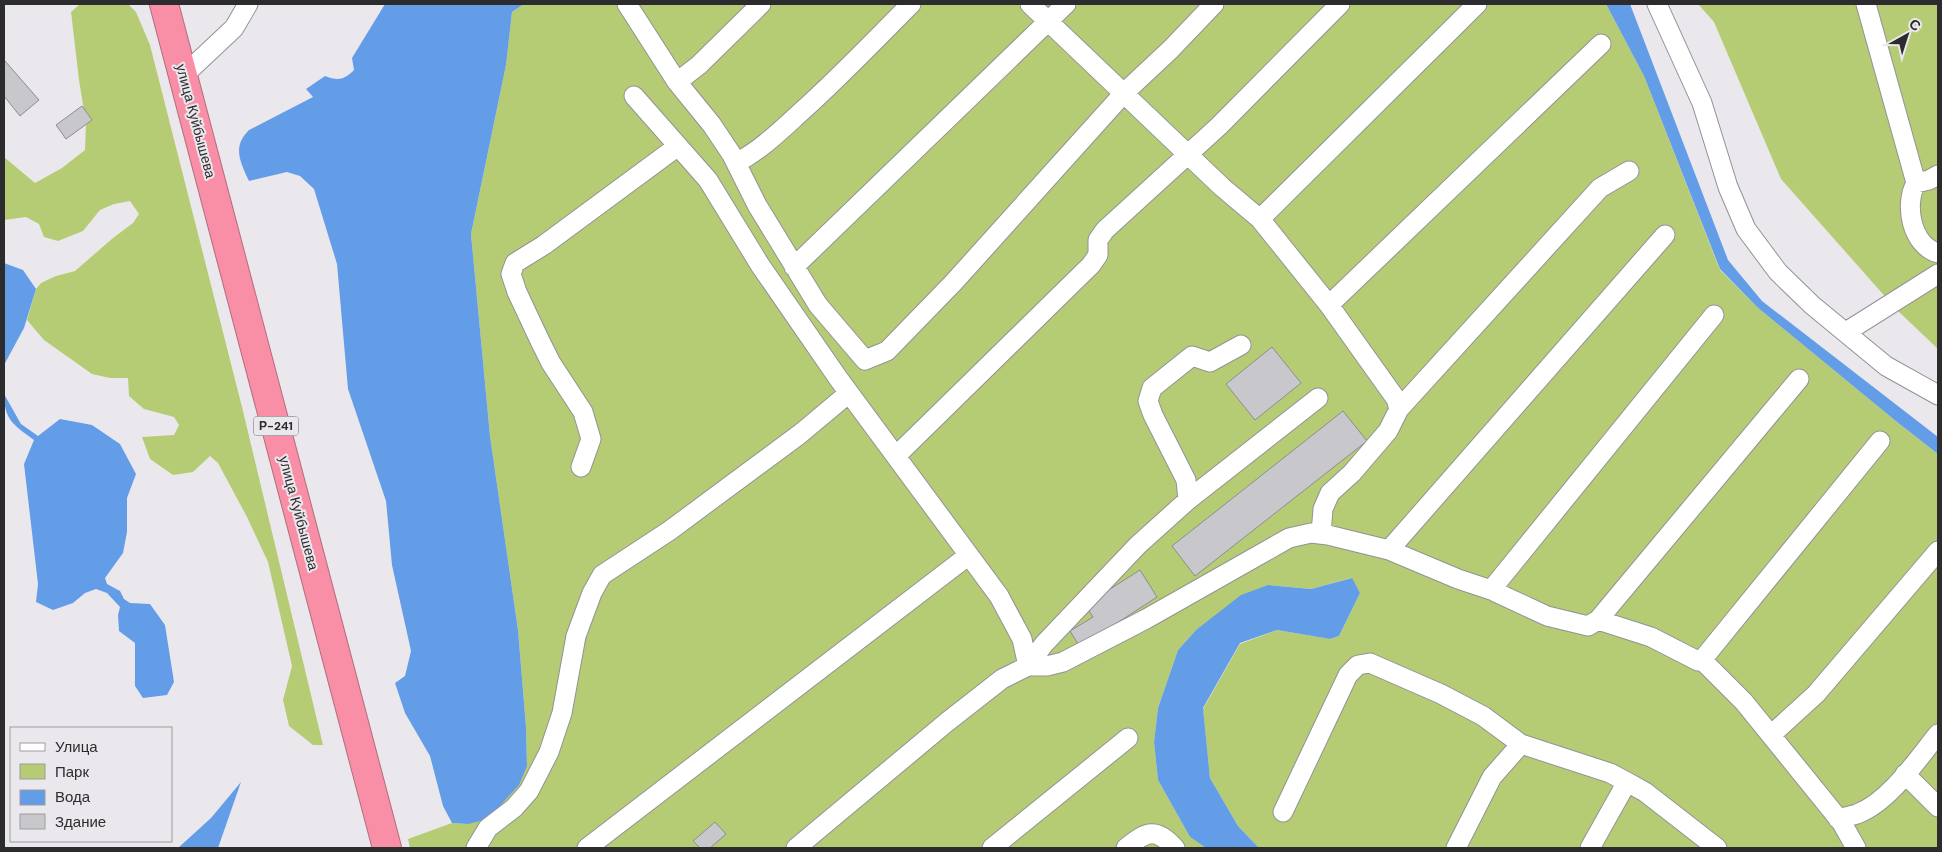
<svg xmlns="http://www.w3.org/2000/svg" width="1942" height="852" viewBox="0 0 1942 852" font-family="'DM Sans',sans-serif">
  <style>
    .green { fill: #b5cc75 }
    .water { fill: #639de7 }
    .building { fill: #c8c7cc; stroke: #8e8c91 }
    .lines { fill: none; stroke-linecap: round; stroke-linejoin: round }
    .minor-casing { stroke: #949196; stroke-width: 21 }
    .highway-casing { stroke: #b16c7c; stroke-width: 30 }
    .minor { stroke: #fff; stroke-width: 19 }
    .highway { stroke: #f98fa7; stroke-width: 28 }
    .labels { text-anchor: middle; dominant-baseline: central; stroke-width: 4; stroke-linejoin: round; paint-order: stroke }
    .shield { fill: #ebe8ed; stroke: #656467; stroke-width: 1 }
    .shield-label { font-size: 12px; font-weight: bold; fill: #2c2b2d }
    .street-label { font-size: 14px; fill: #2c2b2d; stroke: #ebe8ed }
  </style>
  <rect width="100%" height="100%" fill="#ebe8ed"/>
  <path class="green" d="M80,4H128L136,12L150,45L242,407L323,745H313L289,726L283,700L292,666L268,562L247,517L218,463L210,456L193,472L173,475L150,459L142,437L174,435L179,425L174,417L144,409L129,396L128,378H110L92,374L44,340L27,320L36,289L41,283L56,276L75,271L113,238L133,223L139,214L130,201L114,204L100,210L83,231L58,241L44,237L39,224L26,217L4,220V157L35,183L62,168L85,150L86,124L79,80L71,12Z
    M524,4H1606L1644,76L1720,270L1757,307L1897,422L1938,454V848H1259L1238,826L1210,778L1203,709L1240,644L1277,630L1330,639L1339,636L1360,593L1351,578L1311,589L1268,585L1218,614L1196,630L1178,650L1158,708L1154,742L1158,780L1190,837L1206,848H410L408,839L452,823L468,824L527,766L526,727L518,630L490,436L471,234L506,65L512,12Z
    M1698,4H1938V349L1897,310L1781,179L1714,22Z"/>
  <path class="water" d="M385,4H524L512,12L506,65L471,234L490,436L518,630L526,727L527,766L519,785L488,819L468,824L452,823L443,806L430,756L405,713L395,683L405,676L411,651L392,565L386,501L348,389L337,264L314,189L300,176L287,172L249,181C240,161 232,147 249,130L313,97L306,89L325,76C338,81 344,80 354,70L352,58Z
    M1606,4H1630L1728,260L1762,301L1938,437V454L1897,422L1757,307L1720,269L1644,76Z
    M4,263L23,270L36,289L24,328L4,365Z
    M4,394L21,424L38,436L60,419L92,425L120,444L136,474L127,498V532L123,553L105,578L107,584L120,591L124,599L130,603L150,604L165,625L174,682L167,695L143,698L135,686V643L119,631L118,615L120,607L107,593L96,589L85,593L73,603L53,610L36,602L38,584L24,464L34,440C14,425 4,420 4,394Z
    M1352,578L1360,593L1339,636L1330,639L1277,630L1240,643L1203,708L1210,778L1238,826L1259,848H1206L1190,837L1158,780L1154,742L1158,708L1178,650L1196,630L1241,595L1268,585L1311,589Z
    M241,782L218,848H178L211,818Z"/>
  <path class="building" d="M5,61L39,100L20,116L4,96V62Z
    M82,106L92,120L66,139L56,125Z
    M1272,347L1301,383L1255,420L1226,384Z
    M1343,411L1367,441L1195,576L1172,546Z
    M1140,570L1157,597L1080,647L1070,631L1093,617L1085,605Z
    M715,822L726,834L710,848H700L693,841Z"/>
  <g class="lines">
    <g class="minor-casing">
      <path id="minor" d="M627,4L677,82L712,125L732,155L757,205L818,305L865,360L887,351L954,282L1124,93L1171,49L1214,4
        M1030,4L1222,187L1260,219L1329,305L1396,399L1399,409L1388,431L1352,473L1330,493L1323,509L1321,534
        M1657,4L1702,103L1728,187L1746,229L1778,272L1812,305L1886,366L1938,395
        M1866,4L1916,183C1904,204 1911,245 1938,253
        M184,75L234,28L248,4
        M677,82L699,65L761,4
        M634,96L708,180L760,265L838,378L999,596L1022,639L1028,666
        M736,163C761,150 781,130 802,111C840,77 875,40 911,4
        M1916,183L1929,180L1938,175
        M1260,219L1477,4
        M794,267L1066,4
        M1329,305L1601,44
        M1846,332L1938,274
        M1399,409L1600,188L1629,171
        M896,456L1091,265L1098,255V240L1105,230L1219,126L1340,4
        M581,467L591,439L583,412L551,363L540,341L517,292L511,274L515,263L544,245L678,146
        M1188,500L1186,480L1153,415L1148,401L1152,388L1192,356L1210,362L1241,345
        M1389,550L1665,235
        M1491,590L1714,315
        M1598,620L1799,379
        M1702,660L1880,441
        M1028,666L1044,644L1138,545L1188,500L1318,398
        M1771,735L1816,694L1938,551
        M1905,774L1938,807
        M1283,812L1348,675L1358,665L1370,663L1441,694L1483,716L1521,744L1610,773L1627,782L1645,792L1717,848
        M1838,819C1844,817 1851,816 1857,814C1889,802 1917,760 1938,734
        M476,848L488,828L514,808L529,791L549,752L562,713L576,636L592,593L602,575L669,531L800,434L849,393
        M587,848L969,555
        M796,848L947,722L1002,679L1028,666H1047L1063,662L1146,619L1289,538L1311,533L1328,535L1389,550L1458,579L1491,590L1547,616L1588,626L1598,620L1651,637L1698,661L1702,660L1744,702L1842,823L1856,848
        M992,848L1128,738
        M1126,848C1147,831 1155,827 1175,848
        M1456,848L1492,777L1521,744
        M1590,848L1627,782"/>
    </g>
    <g class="highway-casing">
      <path id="highway" d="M164,4L387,848"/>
    </g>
    <use href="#minor" class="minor"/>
    <use href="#highway" class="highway"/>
  </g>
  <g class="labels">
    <rect class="shield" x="253.5" y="416.5" width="45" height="19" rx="4"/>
    <g class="shield-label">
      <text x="276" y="426">Р-241</text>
    </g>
    <g class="street-label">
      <text transform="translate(196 121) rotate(75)">улица Куйбышева</text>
      <text transform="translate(299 513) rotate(75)">улица Куйбышева</text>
    </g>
  </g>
  <rect width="1942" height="852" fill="none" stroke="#2c2b2d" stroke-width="10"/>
  <rect x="10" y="727" width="162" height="115" fill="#ebe8ed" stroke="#9f9ca0"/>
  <rect x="20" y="743" width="25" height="8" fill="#ffffff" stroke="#9f9ca0"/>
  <text x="55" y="752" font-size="15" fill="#2c2b2d">Улица</text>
  <rect x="20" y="764" width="25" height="15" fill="#b5cc75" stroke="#9f9ca0"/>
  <text x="55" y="777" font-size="15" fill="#2c2b2d">Парк</text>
  <rect x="20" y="790" width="25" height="15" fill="#639de7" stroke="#9f9ca0"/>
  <text x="55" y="802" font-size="15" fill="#2c2b2d">Вода</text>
  <rect x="20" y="814" width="25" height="15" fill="#c8c7cc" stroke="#9f9ca0"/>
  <text x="55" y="827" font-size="15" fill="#2c2b2d">Здание</text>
  <g transform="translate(1907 35) rotate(39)" stroke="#ebe8ed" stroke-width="4" paint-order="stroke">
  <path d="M0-4L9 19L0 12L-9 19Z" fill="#2c2b2d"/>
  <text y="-8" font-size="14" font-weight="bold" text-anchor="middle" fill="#2c2b2d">С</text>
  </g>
</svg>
